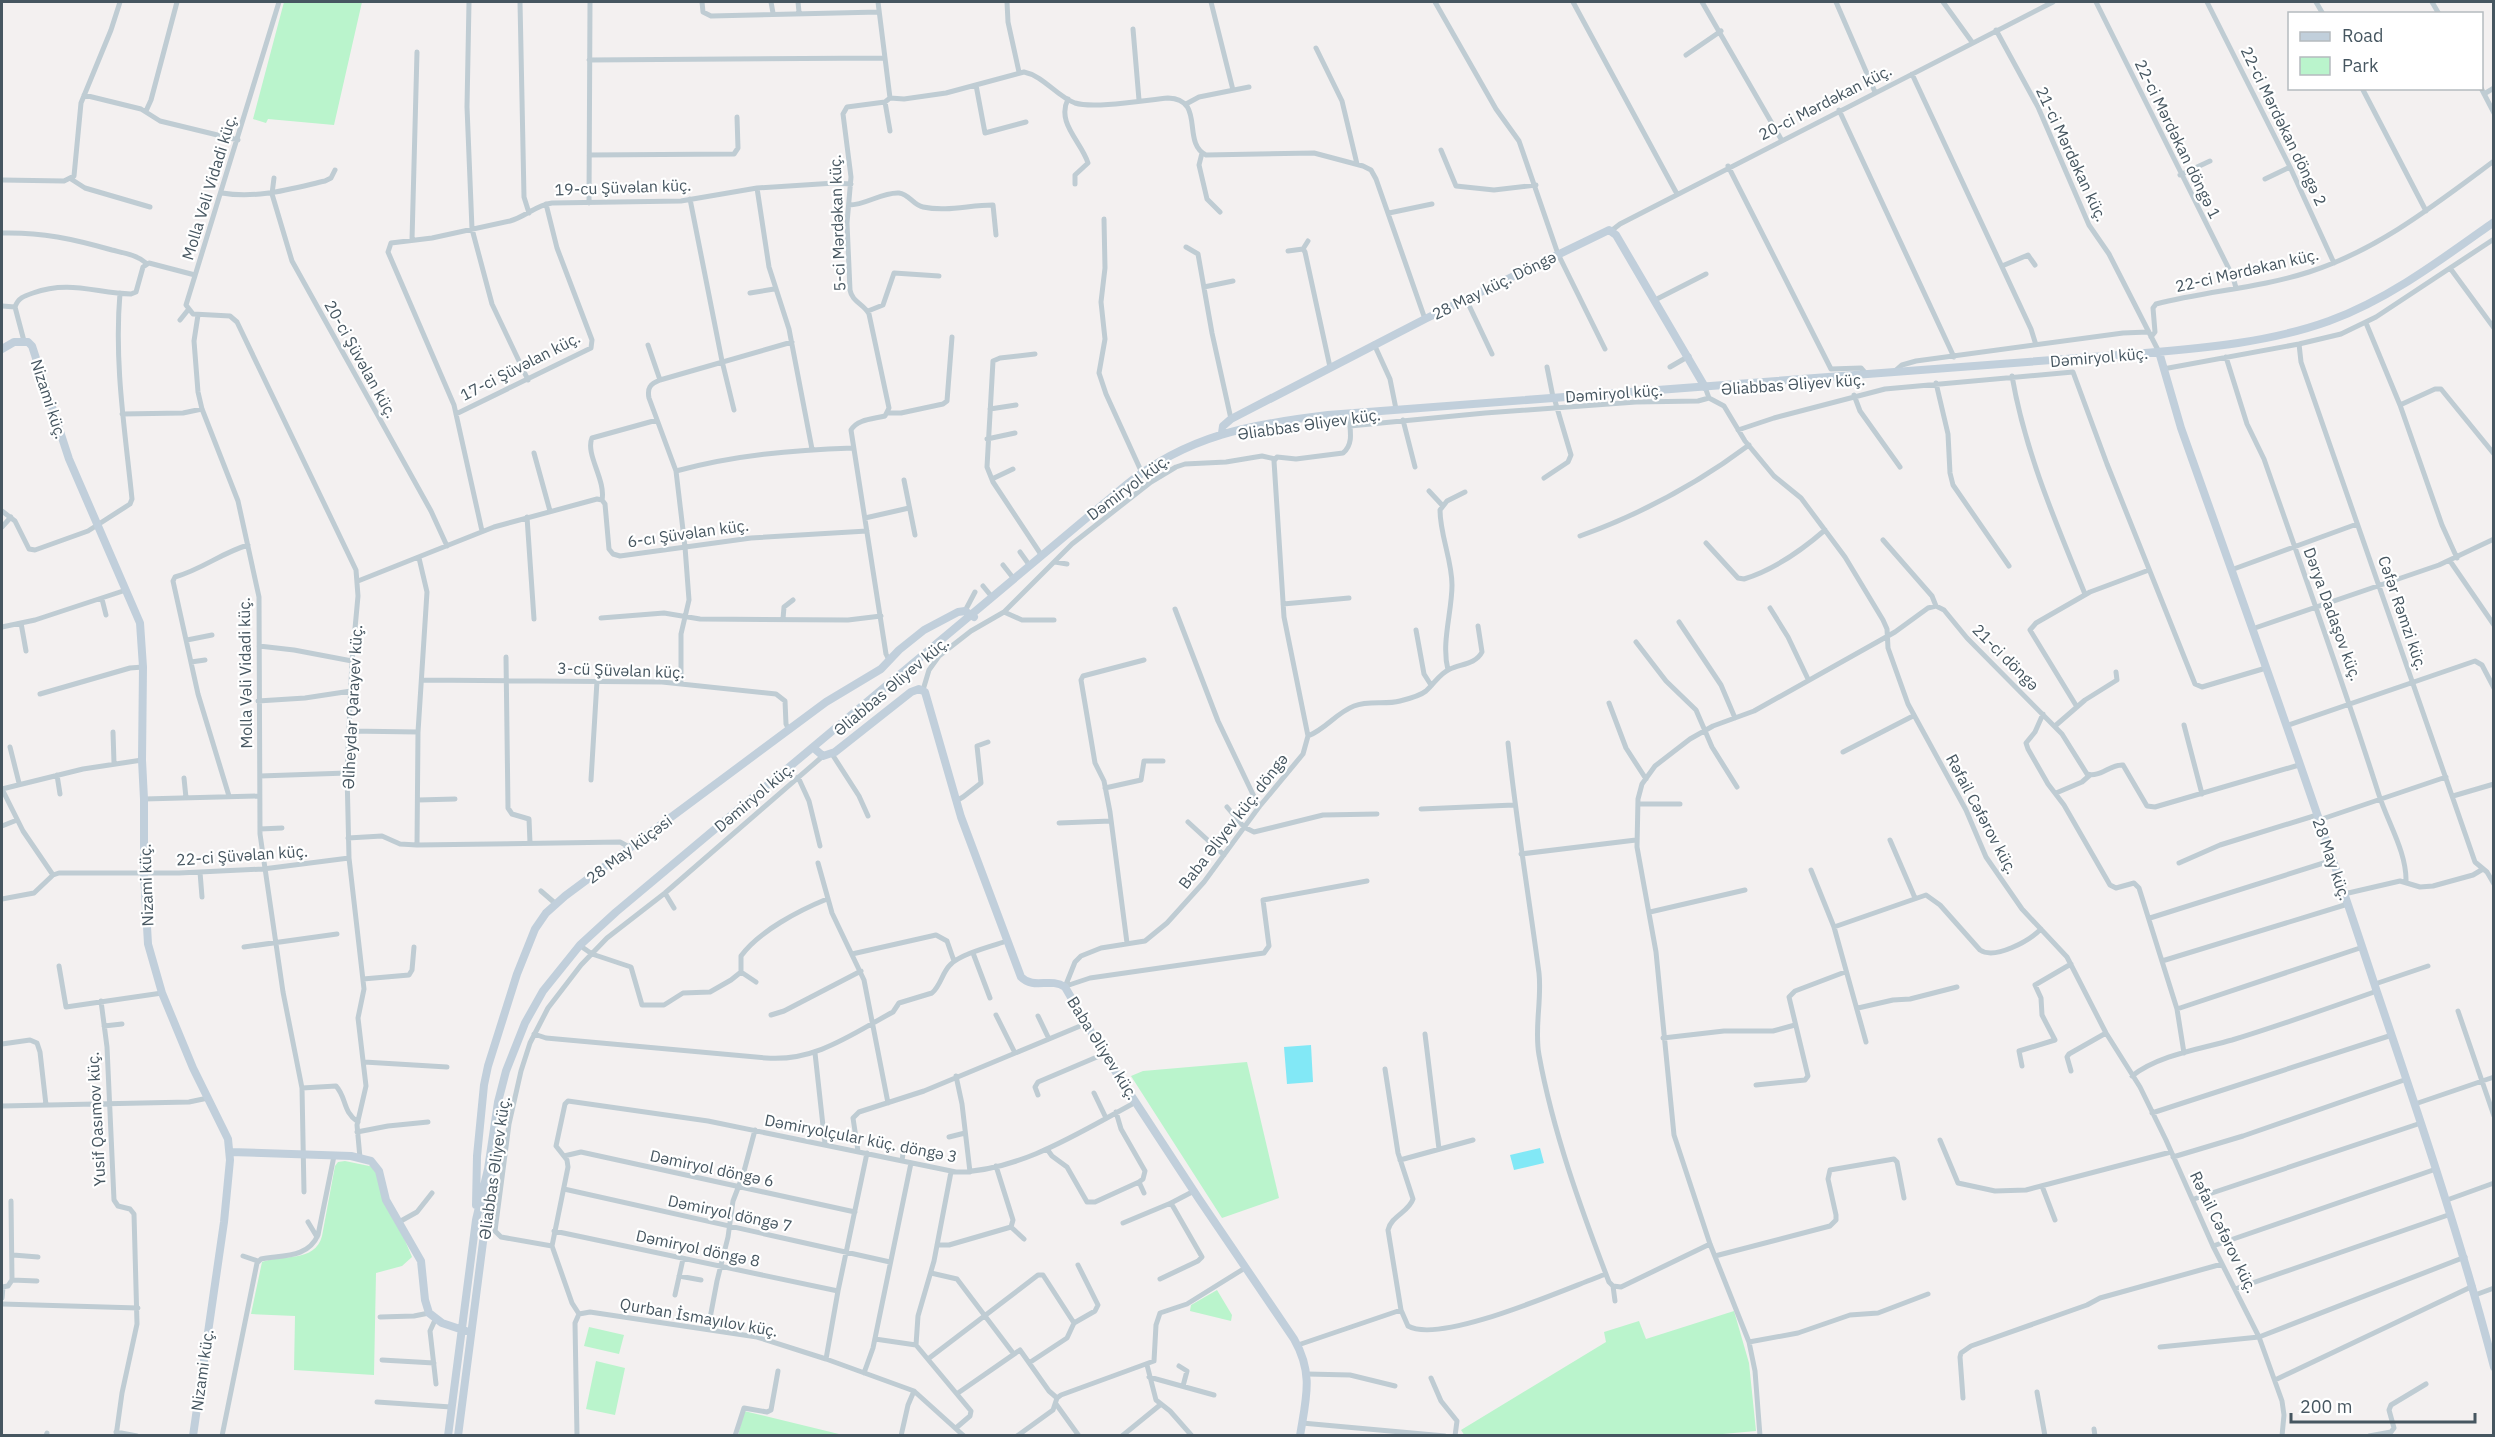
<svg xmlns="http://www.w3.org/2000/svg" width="2495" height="1437" viewBox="0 0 2495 1437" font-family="'IBM Plex Sans',sans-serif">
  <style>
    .green { fill: #baf4cc }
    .water { fill: #82e8f6 }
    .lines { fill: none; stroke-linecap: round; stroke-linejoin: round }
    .street { stroke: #bfccd3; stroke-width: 5 }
    .secondary { stroke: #c1cfdb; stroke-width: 8 }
    .labels { text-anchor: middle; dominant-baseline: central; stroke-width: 4.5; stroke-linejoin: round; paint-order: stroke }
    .street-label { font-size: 16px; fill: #465660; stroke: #fff }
  </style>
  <rect width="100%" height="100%" fill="#f3f0f0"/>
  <path class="green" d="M284,2H362L334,125L268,119L266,123L253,119Z
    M1247,1062L1279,1198L1222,1218L1131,1076L1143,1071Z
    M345,1161L374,1167L412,1257L402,1266L376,1273L374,1375L294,1370L295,1316L251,1314L262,1262C282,1254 315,1263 322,1236L335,1166L338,1162Z
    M1217,1290L1232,1315L1231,1321L1190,1311L1191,1305Z
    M1734,1311L1749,1363L1756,1431L1701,1436H1472L1470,1434L1465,1436L1461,1430L1606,1342L1604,1332L1639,1321L1646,1339Z
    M589,1327L624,1335L619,1354L584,1346Z
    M596,1361L625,1368L615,1415L586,1409Z
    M744,1411L843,1435L738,1436Z"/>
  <path class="water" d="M1311,1045L1313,1082L1287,1084L1284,1047Z
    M1540,1148L1544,1163L1514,1170L1510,1155Z"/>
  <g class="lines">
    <path class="street" d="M279,2L186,305L193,314L230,316L237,322L356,570L358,596L352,661L347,773L349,858L364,989L358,1018L366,1086L357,1125L360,1158
      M469,2L467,107L472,229L492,304L528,380
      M520,2L524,197L529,213
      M702,2L703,12L711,16L879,12
      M771,2L773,13
      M798,2L799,12
      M878,2L890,98L885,102L847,107L843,114L851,177L847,223L850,290C852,302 864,304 869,314L889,408L885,416C874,419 857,419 851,430L886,654L889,660
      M1007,2L1008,22L1019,72
      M1211,2L1233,90
      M1435,2L1496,109L1519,141L1558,254L1605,349
      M1573,2L1677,194
      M1702,2L1781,139
      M1836,2L1875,92
      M1943,2L1972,42
      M2096,2L2233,277L2236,288
      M2207,2L2290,167L2334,263
      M2316,2L2323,14
      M2432,2L2439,14
      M1133,29L1139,100
      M1996,30L2038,107L2089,225L2109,254L2159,352
      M1316,48L1342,101L1357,164
      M1686,55L1721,31
      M589,60L885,58
      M1912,74L2031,329L2036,345
      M976,85L985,133L1026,122
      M2362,88L2426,211
      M2481,88L2494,113
      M2484,94L2494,88
      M84,95L141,109L160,121L238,140
      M890,98L904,99L946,93L1024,72C1044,76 1056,96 1075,103C1094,109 1146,100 1168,98C1206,99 1181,143 1206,155L1314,153L1363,166L1371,170L1376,179L1425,319
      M1068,99C1056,123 1081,141 1088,163L1075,175V184
      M885,102L890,131
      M1186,104L1199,97L1249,87
      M1839,110L1954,357
      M146,111L151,100L177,2
      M1441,150L1456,186L1494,190L1536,185
      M1202,153L1199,165L1207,199L1220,212
      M589,155L734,154L738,148L737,117
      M1728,166L1831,369L1861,368L1867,375
      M2180,175L2210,161
      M274,178L272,194L292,261L431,511L447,546
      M71,179L85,188L150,207
      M2265,179L2290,167
      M2,180L64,181L74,176L81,103L111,30L120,2
      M757,188L769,267L789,329L812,449
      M222,193C257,199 290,189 325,181L331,178L335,170
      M690,199L722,361L734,410
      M589,203L590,2
      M849,205C866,205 882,192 899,193C909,194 913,205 923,207C947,212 969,205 993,205L996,235
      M1389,213L1432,204
      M1104,219L1105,268L1101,302L1105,339L1099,373L1106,394L1142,473
      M1611,231L1620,224L2053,2
      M2,233C42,232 73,239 112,250C124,253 137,255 146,263
      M412,240L417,52
      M1186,247L1198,254L1212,333L1231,419
      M1303,249L1308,241
      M1288,251L1303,249L1305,252L1330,367
      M2002,266L2028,255L2035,265
      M2450,268L2494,328
      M1204,287L1233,281
      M750,293L774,289
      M1466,299L1492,354
      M1655,300L1706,274
      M2,306L15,307
      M868,311L883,305L894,273L939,276
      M198,315L194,341L198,392L202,409L238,501L259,597L260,834L283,992L302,1088L304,1192
      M180,320L188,310
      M2366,323L2400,405L2442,525L2457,558
      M2151,337L2155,332L2153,308L2156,304C2206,291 2259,288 2309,272C2378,250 2436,204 2494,161
      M24,341L15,307C18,298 24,296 33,293C69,280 96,293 131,294L136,292L143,267L149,263L195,275
      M1374,344L1390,379L1396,409
      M2299,344L2301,362L2475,862L2487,872L2494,884
      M648,345L660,380
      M1035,354L1000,358L993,361L987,467L993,482L1042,556
      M2226,357L2247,424L2264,459C2303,571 2343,682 2379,795C2388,823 2407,853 2406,882
      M1547,367L1553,397
      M1670,367L1689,356
      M2163,369L2299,344L2341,334L2376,317L2494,239
      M1894,372L1902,365L1916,361L2123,333L2148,332
      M2012,376C2025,452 2056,523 2085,594
      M1936,383L1948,434L1950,473L1953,485L2009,566
      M1705,387L1709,398L1724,406L1745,441L1774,476L1801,498L1845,557L1883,620L1887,629L1888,648L1908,704L1966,810L1986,857L2022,909L2067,957L2106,1033L2140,1087L2166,1140L2213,1246L2259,1337L2282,1401L2284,1415L2282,1436
      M1854,395L1860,411L1900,467
      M2400,405L2435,389H2441L2494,454
      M990,409L1016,405
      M889,413H901L943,404L947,401L952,337
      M122,414L183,413L202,409
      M456,414L591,348L592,340L557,248L546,204
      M1403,420L1415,467
      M1350,426L1485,413L1636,402L1698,401L1709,398
      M1738,430L1774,418L1885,389L2073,372L2107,464L2195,684L2202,687L2266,668
      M987,439L1015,433
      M534,453L550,511
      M676,471C735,455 792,450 853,448
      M1544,478L1568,462L1571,455L1555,401
      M992,479L1013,469
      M904,480L915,535
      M1429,491L1442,505
      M602,500C606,480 585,454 592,438L657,420
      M2,511L15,521L29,549L35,550L88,531L130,504L132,499C125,430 114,363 120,293
      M527,517L534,619
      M865,518L909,508
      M2,527L11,517
      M482,531L454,405L388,252L391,243L432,238L510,221C525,217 536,205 552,203L681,201L757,188L835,183L851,184
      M1580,536C1641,514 1697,484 1749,445
      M1883,540L1932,596L1936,606
      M1706,543L1738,578L1744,579C1773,570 1802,550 1825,530
      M1020,552L1030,566
      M2450,561L2494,625
      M1055,562L1067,564
      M1003,565L1014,579
      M2231,570L2357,524
      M358,581L494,527L597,499L602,500L605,504L609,549L613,554L620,556L751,538L867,531
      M983,586L992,597
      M102,599L106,615
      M1283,604L1349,598
      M1770,608L1788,637L1808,679
      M1175,609L1218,721L1259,807
      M965,611L975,592
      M1004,612L1022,620H1054
      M601,618L664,613L700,619L848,620L881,616
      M783,619L784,607L793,600
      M1679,622L1721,685L1735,718
      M21,623L26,651
      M2,627L35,620L126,590
      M2252,629L2439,565L2494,539
      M1416,630L1424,674L1431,685
      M187,640L212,635
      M1636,642L1666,681L1696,710L1712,747L1737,787
      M259,646L294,650L352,661
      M506,657L508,808L512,814L529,819L530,843
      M191,662L205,660
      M1448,670C1441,643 1452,612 1452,585C1452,560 1440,535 1440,510L1447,501L1465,492
      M422,680L662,682L776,694L785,701L786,724L789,730
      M681,684V634L689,600L685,547L676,471L649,398C647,388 650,384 660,380L792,342
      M923,690L929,670L939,656L971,631L1004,612L1072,544L1151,482L1176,467L1185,464L1226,462L1262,456L1275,459
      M40,694L130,668L143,667
      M258,701L305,698L351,691
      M1609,703L1626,748L1646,779
      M2077,707L2030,630L2036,623L2090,592L2149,570
      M2043,714L2035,732L2026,743L2028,749L2048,784L2064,805L2110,885L2116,888L2134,883L2139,888L2177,1009L2184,1053
      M2184,725L2202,794
      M2055,726L2085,700L2117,680L2116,672
      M2286,726L2475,661L2482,665L2494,688
      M349,731L418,732
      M113,732L114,763
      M1308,736C1326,729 1336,713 1354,706C1369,700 1385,705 1400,701C1408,699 1420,696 1426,691C1435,683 1439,674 1450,669C1461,664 1476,664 1482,652L1478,626
      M1508,743C1516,820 1529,897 1539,973C1542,1001 1534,1028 1539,1055C1553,1132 1581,1209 1609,1282L1613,1286L1621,1287L1710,1244
      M10,747L19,783
      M1843,752L1913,716
      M832,754L859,796L868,816
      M57,775L60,794
      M260,776L347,773
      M798,777L809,801L820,846
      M184,778L186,798
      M591,780L597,681
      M1105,788L1141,780L1144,761H1163
      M2056,793L2082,782L2090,775
      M229,796L198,694L173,581L175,577C203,569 221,553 248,545
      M2453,796L2494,784
      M144,799L259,796
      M418,800L455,799
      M956,801L963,797L981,783L977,746L988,742
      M1638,804H1680
      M1227,807L1244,827L1254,832L1323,815L1377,814
      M1421,809L1514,805
      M2319,820L2446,777
      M1188,822L1224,855
      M1059,823L1111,821
      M2,826L17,820
      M260,829L282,828
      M348,838L382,836L400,844L417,845L620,842L631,848
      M1890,840L1915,898
      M417,845L418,732L427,592L419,558
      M1521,854L1636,840
      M818,863L832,913L864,980L888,1103
      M2179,863L2220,845L2317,815
      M1811,870L1834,927L1866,1042
      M200,872L202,897
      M53,875L23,831L2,789L83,769L142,760
      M541,891L556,904
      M665,893L674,908
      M2344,894L2400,881L2420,887L2433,886L2473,875L2483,869
      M2,899L34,893L53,875L59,873H179L263,869L349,858
      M1650,912L1745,890
      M2150,918L2333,860
      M1834,927L1926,895L1940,905L1980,950C1995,960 2029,941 2041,929
      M1127,943L1110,812L1104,781L1095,763L1081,680L1083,676L1144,660
      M244,947L337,934
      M582,947L592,954L631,967L642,1005H664L683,993L710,992L731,980L741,972V956C759,931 800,910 827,899
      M973,953L990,998
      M852,954L936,935L947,941L954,961
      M2162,961L2348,904
      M59,966L66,1007L162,993
      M741,972L756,982
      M363,979L409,975L412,970L414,947
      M2375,984L2428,966
      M1066,986L1090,978L1264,953L1269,946L1263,900L1367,881
      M1065,987L1075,962L1081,956L1101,948L1145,941L1167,923L1204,882L1259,807L1303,754L1308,736L1284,617L1274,461L1277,457L1296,459L1343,453C1354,444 1350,430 1349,416
      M101,1001L107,1047L114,1200L118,1206L130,1209L134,1214L137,1324L122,1393L116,1436
      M1858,1008L1893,1000L1910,999L1957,987
      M2177,1009L2363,947
      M2458,1011L2494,1116
      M771,1015L784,1011L861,971
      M996,1015L1015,1053
      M1038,1016L1049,1039
      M104,1026L122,1024
      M534,1034L546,1038L766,1058C815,1062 852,1034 893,1012L899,1003L932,993C941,985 942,973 950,965C960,954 992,946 1007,941
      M1425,1034L1439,1149
      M1663,1038L1724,1031H1773L1795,1025
      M2,1044L30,1040L37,1043L40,1052L46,1105
      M815,1053L825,1144
      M364,1062L447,1067
      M2022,1066L2019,1051L2055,1040L2042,1015L2041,998L2035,985L2071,964
      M1385,1069L1398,1153L1413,1199C1409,1212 1391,1216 1388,1230L1401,1310L1408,1326C1441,1345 1567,1288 1606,1274
      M2071,1071L2067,1057L2069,1054L2106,1033
      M956,1076L962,1104L970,1172
      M2132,1076C2159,1055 2200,1049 2232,1040C2281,1025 2329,1008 2377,991
      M1756,1085L1805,1080L1808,1076L1789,997L1795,991L1845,972
      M302,1088L336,1086C347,1098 342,1111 358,1122
      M1094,1093L1106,1118
      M1038,1095L1035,1087L1038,1082L1104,1054
      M2415,1104L2494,1077
      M2,1106L189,1102L208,1098
      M2152,1113L2392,1035
      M357,1132L388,1126L428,1122
      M949,1137L965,1133
      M1940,1140L1958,1183L1995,1191L2026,1190L2171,1152
      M1047,1149L1052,1156L1067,1167L1087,1202H1095L1139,1182L1143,1179L1145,1171L1121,1129L1116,1112
      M858,1151L853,1118L859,1112L924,1091L1085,1024
      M564,1156L581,1152L855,1212
      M2173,1157L2243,1136L2407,1079
      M1400,1160L1473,1140
      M902,1161L904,1146
      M951,1172L934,1261L918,1316L916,1345L971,1411L970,1416L956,1428
      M1139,1182L1144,1193
      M2042,1186L2055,1220
      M564,1189L890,1262
      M2194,1199L2421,1123
      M2447,1200L2494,1183
      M308,1222L317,1237
      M399,1222L417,1212L432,1193
      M1123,1223L1171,1203L1194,1191
      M1011,1227L1024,1239
      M554,1231L838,1291
      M937,1245H949L1011,1227L1013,1220L996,1166
      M552,1246L501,1237L495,1231L509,1124L521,1071L530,1043L548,1008L581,965L607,938L665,893L823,756
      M2213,1246L2436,1169
      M13,1255L38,1257
      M243,1256L258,1261
      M1715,1256L1830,1226L1836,1220V1215L1828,1179L1830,1170L1894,1159L1897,1162L1904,1198
      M931,1273L957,1279L1013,1353
      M679,1276L701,1280
      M1160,1279L1198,1261L1202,1257L1171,1203
      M12,1280L37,1281
      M1613,1286L1615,1301
      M2,1287L8,1286L12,1280L11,1201
      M2235,1289L2451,1214
      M675,1295L683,1259
      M2475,1295L2494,1288
      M2,1298L3,1287
      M2,1304L138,1308
      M579,1314L572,1303L552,1246L568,1167L567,1160L556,1146L565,1104L568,1101L708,1121L956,1172C1019,1172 1082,1131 1136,1102
      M579,1314L590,1312L757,1337L826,1359L914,1391L964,1436
      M380,1317L414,1316L429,1313
      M435,1320L430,1331L436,1384
      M1074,1323L1095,1311L1098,1305L1078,1265
      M708,1329L717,1281L728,1237L733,1201L743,1175L755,1130
      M875,1339L916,1345
      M1749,1342L1798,1333L1850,1315L1878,1313L1928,1294
      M1298,1345L1401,1310
      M2160,1347L2259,1337L2465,1257
      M826,1359L838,1291L867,1153
      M928,1359L1038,1275H1043L1074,1323L1067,1338L1029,1363
      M382,1360L434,1363
      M1147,1365L1156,1400L1170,1411L1192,1436
      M1179,1366L1187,1371L1183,1386
      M864,1373L873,1348L911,1163
      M1307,1374L1350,1375L1395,1386
      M1149,1377L1214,1395
      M1431,1378L1441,1401L1457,1421L1455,1436
      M2275,1380L2473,1286
      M2037,1392L2045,1436
      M958,1393L1020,1350L1049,1391L1057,1398
      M1963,1398L1960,1357L1961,1353L1971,1346L2087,1305L2100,1298L2222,1264
      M377,1402L451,1407
      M1056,1404L1079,1436
      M1302,1423L1445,1436
      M2094,1429L2095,1436
      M116,1432L137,1436
      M46,1436L47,1433
      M222,1436L257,1263L261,1259C283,1255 308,1258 318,1235L334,1156
      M577,1436L575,1323L579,1314
      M735,1436L744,1408L767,1412L771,1410L778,1371
      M901,1436L908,1405L914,1391
      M1017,1436L1053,1410L1057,1398L1061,1395L1154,1361L1156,1325L1160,1313L1187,1304L1245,1268
      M1122,1436L1160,1405
      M1760,1436L1755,1371L1749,1342L1710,1244L1674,1135L1656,952L1637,847L1638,799L1642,784L1655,766L1690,739L1713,726L1754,711L1895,632L1928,608L1936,606L1944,610L1967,638L2062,734L2087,774C2100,778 2110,764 2123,765L2147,806L2155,807L2299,765
      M2369,1436L2391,1432L2394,1428L2389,1410L2391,1405L2426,1384"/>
    <path class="secondary" d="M2,349L14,342H28L32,346L69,459L140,623L143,667L142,760L144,799V874L148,944L162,993L193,1068L228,1139L230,1160L224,1222L193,1436
      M2159,352L2181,428C2248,616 2315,803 2377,992C2419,1116 2461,1240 2494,1367
      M1222,433L1223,426L1231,419L1425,319L1609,230L1616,235L1705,387
      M816,750L823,756L835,752L911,692L919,689L925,692L961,817L1021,977C1034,990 1050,977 1065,987L1104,1054L1199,1199L1294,1339C1314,1374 1306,1398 1300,1436
      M230,1152L351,1156L371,1161L379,1171L386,1200L421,1261L425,1300L429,1313L442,1323L466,1331
      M476,1205L477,1156L484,1085L488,1066L517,974L535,929L546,913L565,896L826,702L881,669L899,650L924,630L958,612L965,611L974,617
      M448,1436L476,1220L488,1169L498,1102L506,1071L525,1023L543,991L580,945L616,912L1126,485C1188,435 1252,424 1328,415L2145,353C2206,348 2271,342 2329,321C2389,299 2442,259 2494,222
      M458,1436L492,1172"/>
  </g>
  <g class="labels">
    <g class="street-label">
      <text transform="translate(1825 102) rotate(-27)">20-ci Mərdəkan küç.</text>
      <text transform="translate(2284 126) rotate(64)">22-ci Mərdəkan döngə 2</text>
      <text transform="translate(2178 139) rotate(64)">22-ci Mərdəkan döngə 1</text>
      <text transform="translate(2072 154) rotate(65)">21-ci Mərdəkan küç.</text>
      <text transform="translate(209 187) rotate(-73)">Molla Vəli Vidadi küç.</text>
      <text transform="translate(623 187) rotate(-2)">19-cu Şüvəlan küç.</text>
      <text transform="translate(837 223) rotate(-92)">5-ci Mərdəkan küç.</text>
      <text transform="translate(2247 270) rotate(-13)">22-ci Mərdəkan küç.</text>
      <text transform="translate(1494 285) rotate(-26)">28 May küç. Döngə</text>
      <text transform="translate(2099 357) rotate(-5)">Dəmiryol küç.</text>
      <text transform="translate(361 359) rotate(61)">20-ci Şüvəlan küç.</text>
      <text transform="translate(520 366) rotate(-27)">17-ci Şüvəlan küç.</text>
      <text transform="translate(1793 384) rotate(-4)">Əliabbas Əliyev küç.</text>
      <text transform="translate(1614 393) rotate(-4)">Dəmiryol küç.</text>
      <text transform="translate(49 399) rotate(72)">Nizami küç.</text>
      <text transform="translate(1309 424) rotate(-8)">Əliabbas Əliyev küç.</text>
      <text transform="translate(1128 487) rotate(-37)">Dəmiryol küç.</text>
      <text transform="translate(688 533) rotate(-8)">6-cı Şüvəlan küç.</text>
      <text transform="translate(2403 613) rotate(71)">Cəfər Rəmzi küç.</text>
      <text transform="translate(2333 614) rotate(70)">Dərya Dadaşov küç.</text>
      <text transform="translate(2006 657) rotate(45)">21-ci döngə</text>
      <text transform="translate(621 670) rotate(2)">3-cü Şüvəlan küç.</text>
      <text transform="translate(245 673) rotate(-91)">Molla Vəli Vidadi küç.</text>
      <text transform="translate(891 686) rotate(-40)">Əliabbas Əliyev küç.</text>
      <text transform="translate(352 707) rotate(-87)">Əliheydər Qarayev küç.</text>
      <text transform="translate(754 797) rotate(-40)">Dəmiryol küç.</text>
      <text transform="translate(1982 814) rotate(62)">Rəfail Cəfərov küç.</text>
      <text transform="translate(1233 821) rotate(-52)">Baba Əliyev küç. döngə</text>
      <text transform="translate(629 849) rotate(-37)">28 May küçəsi</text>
      <text transform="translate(242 855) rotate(-4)">22-ci Şüvəlan küç.</text>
      <text transform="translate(2332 859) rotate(71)">28 May küç.</text>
      <text transform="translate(146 885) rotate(-92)">Nizami küç.</text>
      <text transform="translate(1103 1048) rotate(58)">Baba Əliyev küç.</text>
      <text transform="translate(96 1119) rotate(-93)">Yusif Qasımov küç.</text>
      <text transform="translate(861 1138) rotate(11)">Dəmiryolçular küç. döngə 3</text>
      <text transform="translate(494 1168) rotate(-82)">Əliabbas Əliyev küç.</text>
      <text transform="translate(712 1168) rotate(12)">Dəmiryol döngə 6</text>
      <text transform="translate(730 1213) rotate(12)">Dəmiryol döngə 7</text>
      <text transform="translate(2224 1232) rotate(64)">Rəfail Cəfərov küç.</text>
      <text transform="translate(698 1248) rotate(12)">Dəmiryol döngə 8</text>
      <text transform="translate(699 1317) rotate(10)">Qurban İsmayılov küç.</text>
      <text transform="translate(202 1370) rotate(-82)">Nizami küç.</text>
    </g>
  </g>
  <rect width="2495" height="1437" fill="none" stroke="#465660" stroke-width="6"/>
  <rect x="2288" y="12" width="195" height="78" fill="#ffffff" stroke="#b5bbbf" stroke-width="1.5"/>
  <rect x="2300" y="32" width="30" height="9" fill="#c1cfdb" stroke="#b5bbbf" stroke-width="1.5"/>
  <text x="2342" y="42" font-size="18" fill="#465660">Road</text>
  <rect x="2300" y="57" width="30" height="18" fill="#baf4cc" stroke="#b5bbbf" stroke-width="1.5"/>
  <text x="2342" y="72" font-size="18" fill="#465660">Park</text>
  <path d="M2291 1413v9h184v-9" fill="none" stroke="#465660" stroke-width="3"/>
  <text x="2300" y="1413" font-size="18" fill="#465660" stroke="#ffffff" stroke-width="4.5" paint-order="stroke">200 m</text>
</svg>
